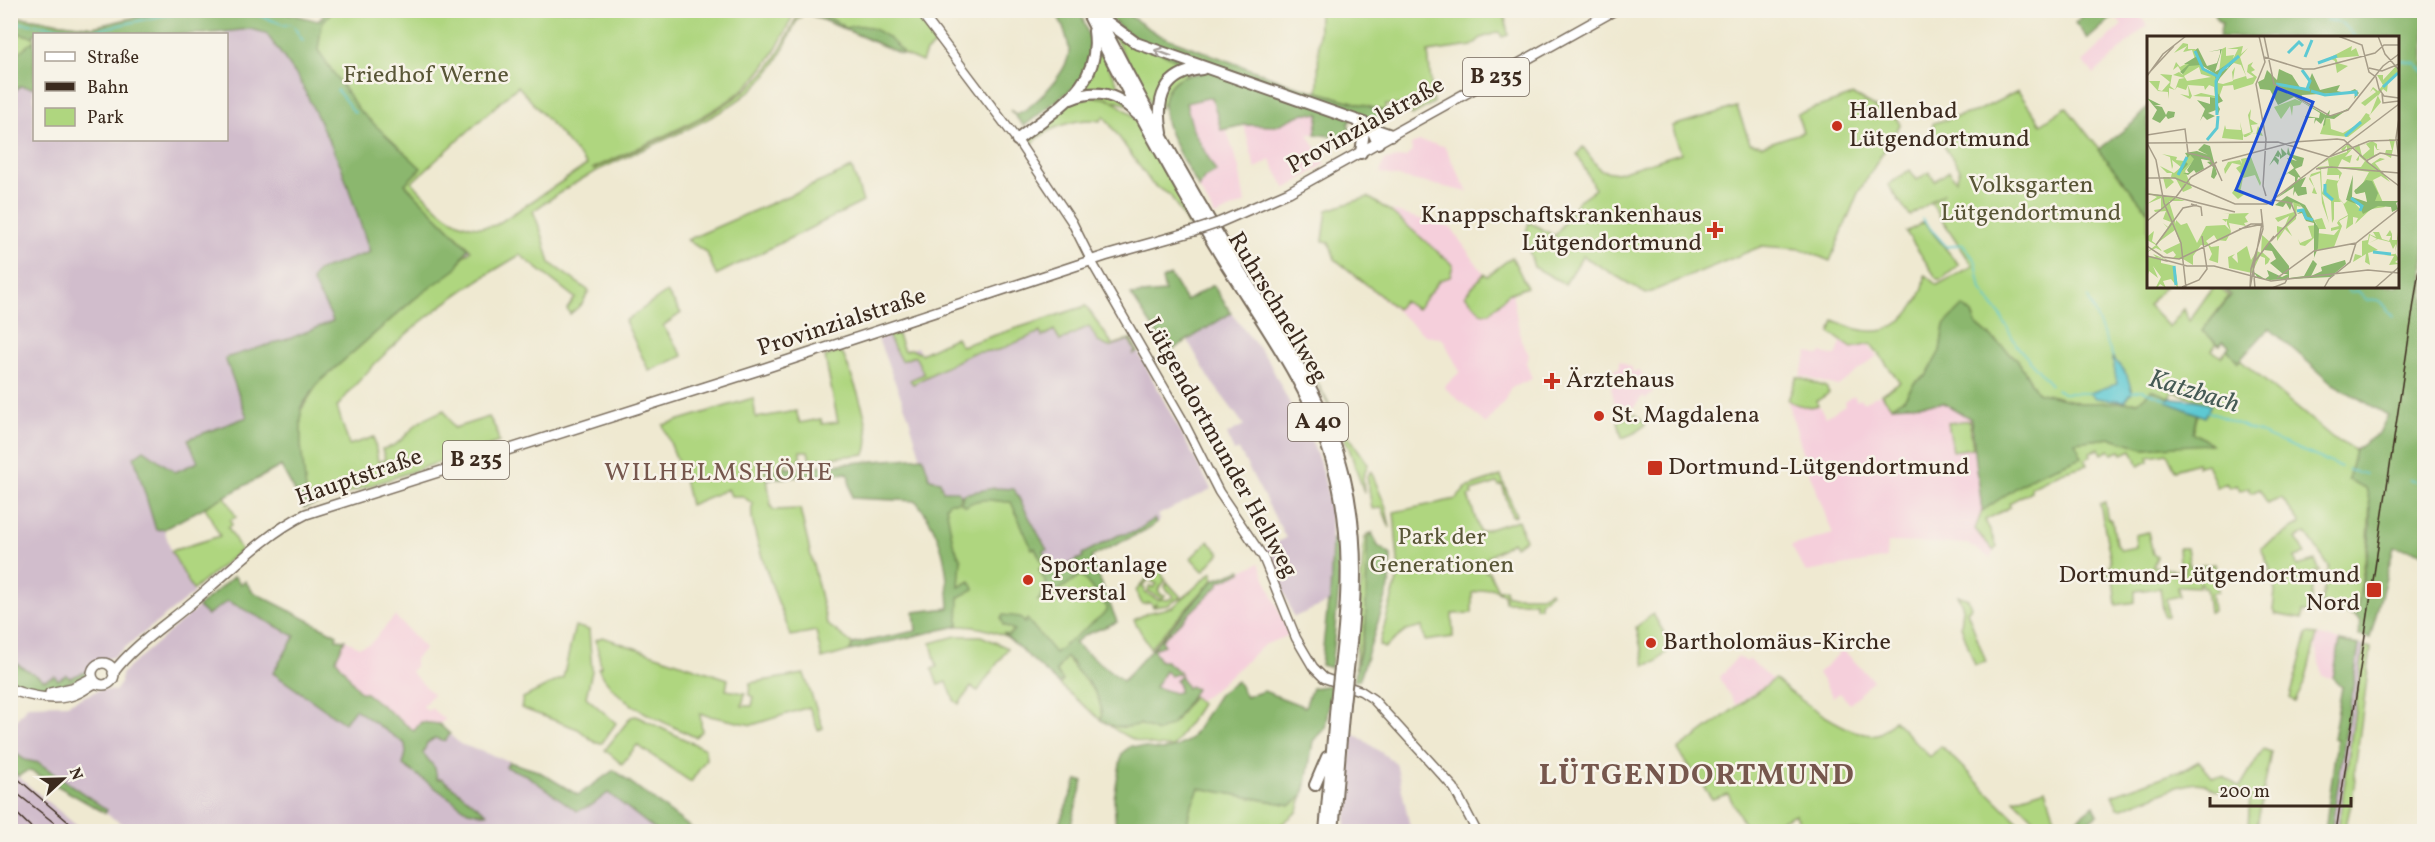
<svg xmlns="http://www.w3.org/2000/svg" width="2435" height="842" viewBox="0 0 2435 842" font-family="Vollkorn,serif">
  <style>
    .built { fill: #f5cfdb }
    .industrial { fill: #d1bdcc }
    .green { fill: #afd67f; stroke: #75804e; stroke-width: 1.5; fill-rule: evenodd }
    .forest { fill: #8bb76e; stroke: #637046; stroke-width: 1.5 }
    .water { fill: #5dc9d3; stroke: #4c7a78; stroke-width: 1.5 }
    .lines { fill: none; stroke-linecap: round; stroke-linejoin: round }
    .stream { stroke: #5dc9d3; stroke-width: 1.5 }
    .secondary-casing { stroke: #7a6d5d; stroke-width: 11 }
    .primary-casing { stroke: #7a6d5d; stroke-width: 12 }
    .motorway-casing { stroke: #7a6d5d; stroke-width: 14 }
    .secondary { stroke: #fff; stroke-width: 8 }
    .primary { stroke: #fff; stroke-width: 9 }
    .motorway { stroke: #fff; stroke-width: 10 }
    .rail { stroke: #3b2a1e; stroke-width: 1.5 }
    .primary-bridge-casing { stroke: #7a6d5d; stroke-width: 12; stroke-linecap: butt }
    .motorway-bridge-casing { stroke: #7a6d5d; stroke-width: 14; stroke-linecap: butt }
    .primary-bridge { stroke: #fff; stroke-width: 9 }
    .motorway-bridge { stroke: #fff; stroke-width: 10 }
    .oneway { stroke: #a79f9a }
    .poi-dot { fill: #c8321e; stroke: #f7f3e8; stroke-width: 2 }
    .labels { text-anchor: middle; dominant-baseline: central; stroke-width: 5; stroke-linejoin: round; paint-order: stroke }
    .shield { fill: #f7f3e8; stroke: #73665b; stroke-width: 1.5 }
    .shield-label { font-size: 22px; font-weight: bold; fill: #3b2a1e }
    .park-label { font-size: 24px; fill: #585536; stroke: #f7f3e8 }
    .poi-label { font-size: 24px; fill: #3b2a1e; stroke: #f7f3e8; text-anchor: start }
    .street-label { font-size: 24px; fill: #3b2a1e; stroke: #f7f3e8 }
    .water-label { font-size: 26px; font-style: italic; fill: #455a54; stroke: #f7f3e8 }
    .neighbourhood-label { font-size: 26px; letter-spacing: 1.5px; fill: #76574d; stroke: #f7f3e8 }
    .district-label { font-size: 30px; font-weight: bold; letter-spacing: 1.5px; fill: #76574d; stroke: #f7f3e8 }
    .inset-river { fill: none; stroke: #5dc9d3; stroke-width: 3 }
    .inset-road { fill: none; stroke: #a79d89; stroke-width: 1.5 }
    .view { fill: #1d4ed8; fill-opacity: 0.15; stroke: #1d4ed8; stroke-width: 3 }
    .inset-edge { fill: none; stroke: #3b2a1e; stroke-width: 3 }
  </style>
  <rect width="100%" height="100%" fill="#f7f3e8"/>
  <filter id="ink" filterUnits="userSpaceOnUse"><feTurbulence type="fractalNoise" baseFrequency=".0167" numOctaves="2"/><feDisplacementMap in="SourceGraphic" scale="12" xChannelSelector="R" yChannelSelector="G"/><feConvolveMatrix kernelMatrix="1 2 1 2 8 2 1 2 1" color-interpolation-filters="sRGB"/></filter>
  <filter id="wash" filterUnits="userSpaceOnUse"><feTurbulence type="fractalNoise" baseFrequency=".008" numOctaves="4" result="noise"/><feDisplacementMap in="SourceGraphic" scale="24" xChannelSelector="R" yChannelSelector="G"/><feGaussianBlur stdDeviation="1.35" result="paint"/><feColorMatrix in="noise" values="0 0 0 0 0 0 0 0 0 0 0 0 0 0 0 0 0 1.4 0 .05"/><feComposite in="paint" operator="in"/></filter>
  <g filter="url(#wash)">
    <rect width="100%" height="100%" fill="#efe9d1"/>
    <path class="built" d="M2121,11H2136L2147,25L2094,74L2083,62L2122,25L2115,16Z
      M1212,97L1221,130L1226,129L1239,168L1245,203L1215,216L1199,188L1204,178L1216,172L1193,130L1186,103Z
      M1312,112L1319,114L1315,134H1308L1325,164L1286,189L1270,160L1255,169L1244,125L1245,117L1276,126L1296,115Z
      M1419,141L1444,146L1468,192L1380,173L1384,160L1407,157L1412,152L1411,145Z
      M1368,197L1389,210L1451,228L1484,274L1465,295L1490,313L1512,292L1521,340L1529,355L1526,362L1532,379L1510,388L1507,398L1486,424L1444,387L1460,372L1443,339L1425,335L1335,259L1329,242L1323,241L1327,210Z
      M1842,340L1852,348L1867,343L1877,356L1838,386L1800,376L1808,352L1820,356L1822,353L1836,356Z
      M1619,361L1633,368L1631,372L1640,370L1644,383L1653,393L1646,399L1643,396L1629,413L1617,416L1611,386L1619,380L1618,377L1612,376L1609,371L1619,368Z
      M1881,394L1891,406L1944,403L1971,419L1982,511L1975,529L1994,551L1990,558L1968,544L1888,542L1887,558L1806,572L1791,546L1833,534L1809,472L1787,399L1814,407L1818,405L1826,417L1845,405L1844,402L1854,395L1857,401L1860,399L1863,402Z
      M1259,563L1289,635L1264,645L1208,695L1197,701L1189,693L1179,702L1150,689L1143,658L1215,583Z
      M395,616L425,648L415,659V666L411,672L433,694L423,706L428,711L431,708L445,720L439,724L414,731L366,693L360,692L335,659L345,640L359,647L370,644Z
      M2317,635L2340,641L2333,678L2322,676L2315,644Z
      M1843,650L1873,680L1850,704L1840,693L1833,697L1818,673Z
      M1738,656L1747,662L1749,659L1773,680L1736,705L1719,678Z"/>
    <path class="industrial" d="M265,26L353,128L471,250L461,256L256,480L164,529L171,551L194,593L113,657L95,662L86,676L84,677L86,672L70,678L44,680L11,660L10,231L14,230L10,222V95L20,86L34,82V140H226V34H168Z
      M1087,307L1113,345L1131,339L1211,489L1158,515L1160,520L1157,523L1059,572L1052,571L959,497L932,495L908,415L878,339L897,332L904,351L917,347L920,353L952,340L958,347Z
      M1231,313L1268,360L1298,420L1303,419L1322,468L1331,509L1330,602L1294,617L1270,558L1263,549L1286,538L1239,450L1234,452L1227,434L1244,425L1211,381L1188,341Z
      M234,576L241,584L245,581L253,592L337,635L336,639L345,640L336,659L360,692L366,693L414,731L421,722L439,724L460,744L538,771L578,795L614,770L695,831H133L105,813L107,810L39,763L25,760L11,750L10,728L28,705L67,704L101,689L115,691L121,683V674Z
      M2359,645L2364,646L2344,790L2338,831L2331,832Z
      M1352,732L1396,763L1411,831H1345Z
      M10,769L29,786L83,831H11Z"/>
    <path class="green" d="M165,10L280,11L322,23L332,10H787L794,13C783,37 772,60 753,80C722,114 636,148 592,169H594C646,146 733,112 768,68C781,52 788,34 797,16L801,17L797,20C787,41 779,62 763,79C728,118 642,148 595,172C573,183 553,197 533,211L542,234L550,263L589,291L582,304L570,314L567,309L575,298L520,255C448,296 388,342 337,407L349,445L374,437L378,462L385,459L382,449C399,447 406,434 417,424C424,418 436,414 444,410L454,428L489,417L496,429L499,442L304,508L281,466L256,480L319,382L471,250L404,184L266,26L34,34V82L20,86L11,95V16L93,27ZM518,86L587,165L496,225C458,235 435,207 412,182Z
      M801,11H913L937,43L926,52L922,62Z
      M1319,11H1504L1508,35L1502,37L1499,32L1481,38L1472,46L1428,52L1433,103L1412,115L1407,105H1386L1384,111L1318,92Z
      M1110,29L1192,66L1156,113Z
      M1098,53L1102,54L1120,88L1114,87L1115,90H1119L1129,105L1082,92Z
      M2018,91L2041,124L2066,107L2148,211V286L2165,287L2148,305L2169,327L2184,309L2189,321L2213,287H2218L2229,296L2202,331L2220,345L2216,344L2212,350L2221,357L2227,349L2333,438L2355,450L2370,500L2368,540L2356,617L2340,613L2341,607L2321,603L2329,567L2306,533L2296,539L2305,554L2295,557L2297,566L2315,561L2320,571H2315L2310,613L2303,612L2302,619L2275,614L2273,610L2276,583L2261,548L2300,524L2282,498L2267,504L2260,489L2251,493L2249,487L2240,491L2237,485L2229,488L2226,483L2217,487L2207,464L2198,466L2197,463L2175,470L2167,453L2148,456L2149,461L2139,466L2132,450L2122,454L2120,451L2112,454L2109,450L2102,454L2099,449L2090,452L2091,456L2085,460L2087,465L2061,472L2031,487V491L2009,503L2010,507L1985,520L1997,547L1994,551L1975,529L1982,511L2035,475L2082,457L2074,442L2112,438L2143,448L2210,443L2193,432L2198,414L2205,417L2211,404L2172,391L2171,398L2152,390L2138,402L2080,403L2037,392L2017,359L1976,324L1972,314L1944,325L1940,351L1926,376L1914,383L1905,398L1891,406L1881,394L1900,382L1871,344L1852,348L1830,333L1834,320C1849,328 1867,334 1884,330C1905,324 1925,296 1925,275L1937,285L1973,266L1931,203L1944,193L1910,216L1888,185L1910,170L1917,180L1929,172L1935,181L1949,171L1956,180L1960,169L1933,131V123L1978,111Z
      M1853,95L1897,119L1900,125L1858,193L1830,261L1801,249L1762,246L1646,294L1583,256L1565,284L1534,267L1525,236L1529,222L1555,236L1578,201L1595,189L1577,154L1583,147L1600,170L1617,173L1681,153L1672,126L1737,107L1750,143L1763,145L1803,132L1797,114Z
      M1107,97L1130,113L1137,122L1195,225H1188L1170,195L1152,184L1104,116L1100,121C1078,117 1046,128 1031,145C1028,133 1062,107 1073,101C1082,97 1097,98 1107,97Z
      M852,168L863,202L716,275L707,253L687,240Z
      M1368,197L1390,211L1453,265L1450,277L1440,280L1417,309L1403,301L1397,309L1335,259L1329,242L1323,241L1327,210Z
      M1924,222L1959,265L1942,279H1937L1906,232Z
      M1512,257L1527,287L1508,294L1490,313H1482L1465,295L1484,274L1487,276Z
      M667,292L681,313L663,326L683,356L649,371L625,321Z
      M1086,306L1113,345L1131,339L1138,352L1133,354L1135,350L1129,340L1109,347L1098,342L1089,326L1060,341L1054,330L1042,337L1040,332L999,350L972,353L913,384L910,380L924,374L915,356L901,361L888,336L897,333L904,351L911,349L921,354L956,337L961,346Z
      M838,352L843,354C852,378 876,431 865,454L810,460L808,451H800V461L786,462V468L766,470L771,507L774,510L800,509L827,624L853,644L850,651L822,659L816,631L791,636C783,614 744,520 753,504L742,496H731L728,489L690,505L683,475L663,425L753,398L756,418L796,411L800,423L821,419L822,424L838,422L825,357Z
      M1797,377L1826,387L1829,393L1817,401L1818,405C1810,409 1795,405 1788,400Z
      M1316,380L1339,422L1368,464L1363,477L1364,493L1349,448Z
      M1635,414L1646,424L1635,433L1622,438L1618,421Z
      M1969,420L1973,448L1953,451L1948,423Z
      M1371,471L1386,508L1390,528L1382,508L1372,509L1367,477Z
      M1501,476L1516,515L1512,516L1502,485L1499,486L1497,483L1471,491L1472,495L1468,496L1480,532L1518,520L1525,540L1515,546L1512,542L1485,559L1486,572H1489L1498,590L1505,589L1507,596H1541L1550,591L1551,593L1540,602V607H1535V602H1505L1504,594L1491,588L1472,593V613L1452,614L1453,637L1425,641L1422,627L1406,631L1384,648L1379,645L1399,573L1394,512L1456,499L1466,488Z
      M1017,495L1052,571L1057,569L1058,572L1090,557L1117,622L1084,635L1050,661C1019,643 994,625 957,626L937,499L960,500L959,497Z
      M225,496L236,517L230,520L232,525L228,527L241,550L193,590L171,551L220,536L205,507Z
      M2105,502L2107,517L2112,520L2116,543L2121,550L2136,547L2135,535L2148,532L2153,554L2157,557L2153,566L2185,572V563H2179L2178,548H2187L2190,567L2215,564L2218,592L2211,593L2213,611L2209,612L2206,587H2202V583H2199V587L2178,586L2179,596L2166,599L2168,616H2164L2160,588L2135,591V602L2116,605L2113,578L2107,576L2111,562L2100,504Z
      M1372,533L1367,538L1366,623L1355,669L1364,539L1367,534Z
      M1208,541L1220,553L1203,571L1191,558Z
      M1160,569L1165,581L1158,590L1161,595H1165L1162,599L1167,600L1174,597L1165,587L1167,582L1181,597L1168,605L1154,607L1157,603L1153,607L1151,603L1142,604L1136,591L1149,576V579L1142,587L1145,589L1144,592L1158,600L1162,599L1148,591L1150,585L1153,588L1157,584L1151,581V574Z
      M1212,572L1214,579L1150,648L1134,620L1147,613L1173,607Z
      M1958,595L1968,599L1971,607L1967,611L1986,662L1975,665L1961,626L1963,608Z
      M1653,614L1669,641L1665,645L1669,650L1656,662L1645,665L1636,627Z
      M575,626L589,630L592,671L586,697L616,723L602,743H596L578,729L521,708L523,698L563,678Z
      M2307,634L2317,635L2305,681L2295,702L2290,698Z
      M956,636H981L1008,648L978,691L971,687L959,704L954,700L947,682L938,685L932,669L937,667L931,643Z
      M602,637L728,679L726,690L745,693L742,706H752L754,697L749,695L750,683L804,674L823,728L818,730L809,707L752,725L700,714L702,731L695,737C658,719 618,706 598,668L601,667L596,640Z
      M2364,646L2371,648L2355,770C2357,784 2348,815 2345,831H2338Z
      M1066,657L1099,697L1103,707L1101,720L1059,684L1063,681L1056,671Z
      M1775,679C1792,695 1857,744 1880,733C1885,731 1890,724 1894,720L1930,757L1941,746L2027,831H1805L1795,814L1759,831H1748L1728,794L1712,799L1678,750Z
      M1193,696L1201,704L1173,747C1149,747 1129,740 1110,726L1173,724Z
      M636,716L705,749L706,759L691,782L637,745L622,764L605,750L631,717Z
      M2263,749L2271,752L2256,831H2250L2248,827L2250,796L2216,791L2205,784L2195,783L2177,787L2122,808H2118L2112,795L2185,769L2199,761L2212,777H2223L2240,787Z
      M1306,784L1298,811L1273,831H1187L1189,811L1199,788L1291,805L1302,797Z
      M2046,789L2057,825L2046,831L2014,799Z"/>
    <path class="forest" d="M165,11H280L318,21L323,16L324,11H332L322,23L318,50L358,109L421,168L405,184L468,248L456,269L413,300L319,382L301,407V445L306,490L313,504L304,508L281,466L164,529L156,530L134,457L144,450L175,472L198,462L188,439L247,417L225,358L291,338L333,321C328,306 317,295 312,280L317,271L370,252L341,166L299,79L266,33L250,29L205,34H34V37L17,33L11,27L10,16L93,27Z
      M805,11H819L846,28C866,19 890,36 902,52L901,54Z
      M1056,11H1080L1091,42L1083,80L1024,126L1010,110L1016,114C1034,109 1069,70 1069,51C1069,38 1061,23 1056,11Z
      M1104,11H1122L1159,35L1293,85L1384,111V115L1379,117L1377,122L1382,125L1377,127L1354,115L1348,124L1352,134L1338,137L1315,134L1319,114L1304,113L1276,126L1244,125L1221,130L1212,97L1186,103L1193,130L1216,172L1204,178L1199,188C1185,162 1141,101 1179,78C1184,74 1196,74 1202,73C1169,55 1127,40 1104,11Z
      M2088,11H2108L2113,17L2088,39L2075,23Z
      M2214,11H2424V553L2394,547L2370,638L2359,636L2360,622L2356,617C2362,577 2378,527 2366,488L2348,480L2355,450L2379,433L2388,415L2333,384L2269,328L2238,362L2227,349L2229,346L2223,341L2220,345L2202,331L2231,295L2222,287L2398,286V38L2219,37L2222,22L2218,21Z
      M34,40V88L20,86L11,95V59Z
      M2148,107V211L2098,150L2133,123Z
      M1170,275L1186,301L1213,285L1231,313L1169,352L1131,295L1165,292L1162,279Z
      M1963,306L1972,314L1976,324L2017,359L2037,392L2080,403L2138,402L2152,390L2171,398V403L2197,414L2193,432L2211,444L2143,448L2112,438L2075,442L2082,457L2035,475L1982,511L1971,419L1944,403L1891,406L1905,398L1914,383L1926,376L1940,351L1944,325Z
      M923,457L930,479L940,481L943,491H958L961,495L958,502H950L946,506L953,543L961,560L959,587L970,581L974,589L959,597L958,626L850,651L853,644L916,631L914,612L949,608C947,564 944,536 916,501L852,498L848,473L767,479L765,470Z
      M994,488L1014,489L1047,550L1043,551L1053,571L1083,557L1082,554L1119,535L1135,532L1154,519L1156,522L1152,527L1091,557L1117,622L1085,635L1074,643L1123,681L1214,580L1241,570L1242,572L1219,582V585L1162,640L1164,645L1153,649L1160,661H1166L1180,673L1171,676L1165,671L1155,687L1174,693L1179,692V684L1176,681L1180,675L1187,688L1190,686L1196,689L1173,724L1157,732L1140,724C1126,729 1113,729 1101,720C1104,697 1089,683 1074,668V664L1066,657L1056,671L1063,681L1059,684L1003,633L1009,635L1014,630L1003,625L1001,618L1003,615L1020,617L1025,623L1027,619L1055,653L1107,611V607L1081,575L1048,598L1038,601L1047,586L1039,569L1044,566L1035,548L1032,549L1011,502C993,502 982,495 966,506L961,503L963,494Z
      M1372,533L1378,546L1391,555L1390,584L1362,672L1359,680L1354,681L1366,623L1367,538Z
      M1332,539L1339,540V588L1331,668L1321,665L1328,603L1330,602Z
      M234,576L241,584L245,581L253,592L337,635L336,639L345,640L336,659L360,692L366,693L414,731L421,722L439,724L450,734L445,741L435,738L427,743L423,753L435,768L437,779H442L488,814L468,811L403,765L406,753L405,744L355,709L344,723L273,673L295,636L228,601L207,615L198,607Z
      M2340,641L2359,645L2331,831H2325L2337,740L2333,739L2342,687L2333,678Z
      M10,660L44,680L55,676L58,680L66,675L70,678L87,671L84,677C59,687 36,693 11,680Z
      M1237,681L1246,697L1264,691L1305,707L1312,688L1332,685L1325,728L1313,741L1306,784L1302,797L1291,805L1199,788L1189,811L1187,831H1116L1114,798L1122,753L1131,746L1163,750L1176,747L1190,740L1219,694Z
      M11,750L25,760L39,763L107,810L105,813L33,772L27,771L18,776L11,769Z
      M509,762L538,771L578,795L614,770L695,831H657L608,793L592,805L577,811L526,775L506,767Z
      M1077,780L1083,781L1069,831H1056Z
      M2094,805L2098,815L2090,821L2087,831H2063Z"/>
    <path class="water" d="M2112,356L2127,375L2132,392L2125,401L2095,398L2089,393L2117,384Z
      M2171,398C2184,399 2198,399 2211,404L2205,417L2170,403L2167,400Z"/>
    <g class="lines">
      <path class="stream" d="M230,10H239
        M244,10L285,25L291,24
        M2326,20L2340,23L2356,38
        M10,22L92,31L161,16L207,10
        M294,27L303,41
        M2398,60L2416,63L2424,72
        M337,90L355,113
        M1922,219L1947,247L1963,244L1976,262L1981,290L2001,316L2017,346L2051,385
        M2347,286L2349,292L2358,291L2367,300C2384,297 2385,308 2393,317
        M2088,298L2113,357
        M2056,389L2063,393H2090
        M2131,392L2142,390L2168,400
        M2207,411L2341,467
        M2348,470L2366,474
        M2409,480L2424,484"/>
    </g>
  </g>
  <g filter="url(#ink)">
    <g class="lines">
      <g class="secondary-casing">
        <path id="secondary" d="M919,10L1017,140L1072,222L1094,266L1182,419L1219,492L1263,557L1296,638L1313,667L1324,678L1361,691L1373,699L1454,788L1477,832"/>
      </g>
      <g class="primary-casing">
        <path id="primary" d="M1218,223L1289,192L1615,10
          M92 674a11 11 0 1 1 22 0a11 11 0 1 1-22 0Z
          M113,673C133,646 164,626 189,605C226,575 263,535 306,514L759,370L1105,256L1194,231
          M10,689C31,697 60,703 80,692C86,689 90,685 96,683
          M50,693L72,688L90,679"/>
      </g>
      <g class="motorway-casing">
        <path id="motorway" d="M1086,10C1128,94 1173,177 1222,258C1263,324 1312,389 1333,465C1352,532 1348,600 1340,668
          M1095,10C1138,95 1183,177 1232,258C1274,327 1324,394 1344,475C1360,540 1356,604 1348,669
          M1102,18L1136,43L1364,123L1371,128L1378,143
          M1071,99C1097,88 1118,94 1137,114
          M1357,121L1364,131L1361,153
          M1371,128L1391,135
          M1162,133C1155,98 1164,73 1202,69
          M1017,140C1056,108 1102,87 1094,31
          M1315,785L1327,757
          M1325,832L1336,703
          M1333,832L1344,704"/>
      </g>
      <use href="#secondary" class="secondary"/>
      <use href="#primary" class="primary"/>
      <use href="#motorway" class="motorway"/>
      <path class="rail" d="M10,772L80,832
        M10,788L62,829
        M10,807L36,832
        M2336,832L2424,235"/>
      <g class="primary-bridge-casing">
        <path id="primary-bridge" d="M1194,231L1218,223"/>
      </g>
      <g class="motorway-bridge-casing">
        <path id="motorway-bridge" d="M1336,703L1340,668
          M1344,704L1348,669"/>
      </g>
      <use href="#primary-bridge" class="primary-bridge"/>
      <use href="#motorway-bridge" class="motorway-bridge"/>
    </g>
    <defs><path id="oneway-shaft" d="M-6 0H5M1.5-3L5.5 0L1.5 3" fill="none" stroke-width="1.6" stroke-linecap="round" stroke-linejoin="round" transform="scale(1.5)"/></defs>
    <use class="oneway" href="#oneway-shaft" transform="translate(1163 53) rotate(-160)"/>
  </g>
  <g class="poi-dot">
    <circle cx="1837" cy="126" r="6"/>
    <path d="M1712 221h6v6h6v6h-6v6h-6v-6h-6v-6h6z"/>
    <path d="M1549 372h6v6h6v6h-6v6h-6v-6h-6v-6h6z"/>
    <circle cx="1599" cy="416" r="6"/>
    <rect x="1647" y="460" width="16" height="16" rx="3"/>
    <circle cx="1028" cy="580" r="6"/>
    <rect x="2366" y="582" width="16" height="16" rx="3"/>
    <circle cx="1651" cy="643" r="6"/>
  </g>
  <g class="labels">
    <g class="shield">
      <rect x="1463" y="58" width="66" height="38" rx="4.5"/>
      <rect x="1288" y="403" width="60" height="38" rx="4.5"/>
      <rect x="443" y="441" width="66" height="38" rx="4.5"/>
    </g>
    <g class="shield-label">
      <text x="1496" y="77">B 235</text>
      <text x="1318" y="422">A 40</text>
      <text x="476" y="460">B 235</text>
    </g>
    <g class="park-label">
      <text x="426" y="76">Friedhof Werne</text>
      <text x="2031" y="186">Volksgarten<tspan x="2031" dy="28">Lütgendortmund</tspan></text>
      <text x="1442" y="538">Park der<tspan x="1442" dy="28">Generationen</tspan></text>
    </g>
    <g class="poi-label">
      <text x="1849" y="112">Hallenbad<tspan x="1849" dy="28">Lütgendortmund</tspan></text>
      <text x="1702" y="216" text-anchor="end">Knappschaftskrankenhaus<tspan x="1702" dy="28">Lütgendortmund</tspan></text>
      <text x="1566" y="381">Ärztehaus</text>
      <text x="1611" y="416">St. Magdalena</text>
      <text x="1668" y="468">Dortmund-Lütgendortmund</text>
      <text x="1040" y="566">Sportanlage<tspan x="1040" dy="28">Everstal</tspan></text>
      <text x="2360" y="576" text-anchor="end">Dortmund-Lütgendortmund<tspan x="2360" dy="28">Nord</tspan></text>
      <text x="1663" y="643">Bartholomäus-Kirche</text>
    </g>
    <g class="street-label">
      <text transform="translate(1366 126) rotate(-29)">Provinzialstraße</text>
      <text transform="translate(1277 308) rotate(59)">Ruhrschnellweg</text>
      <text transform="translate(842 323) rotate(-18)">Provinzialstraße</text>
      <text transform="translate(1220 448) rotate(61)">Lütgendortmunder Hellweg</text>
      <text transform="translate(359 478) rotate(-19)">Hauptstraße</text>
    </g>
    <g class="water-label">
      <text transform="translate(2194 392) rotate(17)">Katzbach</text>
    </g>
    <g class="neighbourhood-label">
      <text x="719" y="473">WILHELMSHÖHE</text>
    </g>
    <g class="district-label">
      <text x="1697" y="776">LÜTGENDORTMUND</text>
    </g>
  </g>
  <g transform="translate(2147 36)">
    <rect width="252" height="252" fill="#efe9d1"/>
    <path d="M36,7L41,8V13H48L58,34L71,37V47L76,48L86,45L85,36L88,31L86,44L99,40L94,29L87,27L72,36L75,13L79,11V20L87,19L86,23L91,13H80L96,10L94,18L101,12L93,21L100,43L107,41L100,36L101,29L106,26L104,30L108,34L104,36L110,41L106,48L87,54L86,49L76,50L69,70L68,62L63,61L64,65L63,68V61L46,60L54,57L68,60L67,51L62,49L58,54L57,50L41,49L45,60L43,63L49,66L33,58L42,60L41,49L39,54L30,51L28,54L22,52V63L21,56L11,55L2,45H13L11,54L15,55L23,46L13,38L25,39L23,50L28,54L32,43L38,42L26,39L32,36L36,39L31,30L26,34L29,26L33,31L48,23L45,14L36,16L40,10L27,17ZM52,31L54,38L64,41L40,45L37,40ZM205,10L204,15L209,12L212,20L189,22L191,27L201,30L190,37L188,25L182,22ZM249,30L252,38L241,46L240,56L236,53L231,60L234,66L222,80L224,83L201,101L173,98L179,82L183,83L184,93L196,97L211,88L219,77L223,79L231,59L218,70L214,67L229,56L226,53L223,56L226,51L231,55L236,49L230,39H236V44ZM148,63L155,66L153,69L146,70L145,80L143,70L134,83L127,71ZM104,73L103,83L111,88L104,89L106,96L102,98L107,97L109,98L111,90L116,100L106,97L99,101H97L96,98V104L75,102L78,89L79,93L94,94L93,86L96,99L104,96L101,79ZM242,103L248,104L244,122L235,117L218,124L224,128L233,122L238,123L228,127L243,146L234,140L226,144L238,171L224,173L208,188L211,182L206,181V188L199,193L201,180L192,185L195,190L187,211L170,214L167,202L158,210L153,209L151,203L153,207L165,202L161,190L170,189L167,184L175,182L179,193H169L170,203V197L187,199L192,193L184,195V192L192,190L190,187L192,184L201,179L196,167L191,162L194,166H187V183L185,187L184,165L175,158L182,187L175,167L173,137L163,141L170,158H169L165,157L167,151L162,143L164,138L174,135L170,131L182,130L181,124L172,129L182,122L200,116V110L196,116L194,113L201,108L205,111L201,115L206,112L198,121L205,119L203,127L195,123L191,131H214L218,125L212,120V123L211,125L209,124L213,118L207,112L212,108L215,120L223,113L219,108L214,110L225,105L230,108V113H233L230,114L227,109V119L234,117H238V118L239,114H245ZM181,131L180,139H192V145L180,143L175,157L174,132ZM189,131L222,136L212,154L208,153L209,158L218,156L221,165L215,175L203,162L197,168L192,162L190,148L195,137ZM15,118L30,121L29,124L37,125L42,118L48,123L38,135L45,152L36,156L29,143L22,141L27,146L19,153L16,141H24L25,137H20L13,130L27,137L34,131L25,124L26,130L25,133L23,121ZM104,121L114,147L113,150L108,139L96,142L93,157H99L91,163L85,157L96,141L89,132L94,129L85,127L78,138L77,133L81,126L93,124L95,128L94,123ZM0,157L26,161L38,165H22L29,188V184L34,189L40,187L50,207L59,190L78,189L83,194L80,188V184L79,186L75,183H81L82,178H76L102,177L98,181L101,186L97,187L99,190L82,187L84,196L79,205L70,204L67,199L59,205L64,211L72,210L71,227L62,224L65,218L61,209H54L46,220V229L36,223H25L29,219L26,215L20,218L16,215L33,207L28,194L9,208L15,215L9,212L0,216L9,209L0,204L1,200L7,195L5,205L9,208L21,192L16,187L21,191L24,186L16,183L19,175L8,176L7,174L14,173V162L0,168L10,161ZM146,165L151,166L154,171L150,170L149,183L140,191L145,200L138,193L130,205V200L126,203L137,193L130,197V190L137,192L142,180L131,186L128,182L147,176ZM243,194L245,198V204H250L251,196L252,198L248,217L252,223L248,226L252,228L242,229L247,220L237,219L248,218L249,208L246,213L243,206L231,203L222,207L230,203L223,199L221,208L231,214L221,217L223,229L218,226L219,218L206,226L208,218L215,220V205L221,204L222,198L229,201L226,196H232L235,203L242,205L244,200H239ZM115,199L123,206L115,216L123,223L121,227L118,229V222L113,220L105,237L82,232L81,221L88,218L85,221L91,227L90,217L100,210L104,224L110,215L114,217ZM6,218L22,225L10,221L21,226L14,223V227L28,230L31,252L24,243L16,245L19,252L13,248L10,252H7L6,251H9L14,241L6,230L11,242L2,235L0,242V220L9,221Z" fill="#afd67f" fill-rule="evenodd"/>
    <path d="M51,12L60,30L70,27L73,18V14L61,16L75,13L68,36L79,29L78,33L81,32L84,25L86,27L73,42L86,40L73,42L70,47L67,37L54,29L42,30L36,38L33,36L42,28H37L50,20L53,25L48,14ZM132,33L145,39L154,53H159L165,37L173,54L193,49L190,55L199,57L208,53L212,57L207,63L209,56L155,59L153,63L156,66L179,79L183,74L182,79H188L204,71L187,83L179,82L178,89L176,90L178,81L174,88L169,84L167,88L168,82H159L158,80L172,82L173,77L147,61L131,69L123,54L113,53L111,46L117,43L120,34L130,44ZM70,56L76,65L70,68L73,73L71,78L69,74L61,77L68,80L60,84L56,80L53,85L58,73L50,64L63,68V61L68,62L69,69ZM0,62L14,69H7L15,71L19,79L21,75L28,76L27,81L21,83L19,80L13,87L5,83L10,74ZM57,108L63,110L70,138L67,143L64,141L66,131L60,126L65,125L54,123L57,133L49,137L47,134L41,139L36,137H42L40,134L47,123L43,119L38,125L41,128L31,139L40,120L38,117L50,115L61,119L51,114ZM141,111L143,118L157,122L155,130L148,133L154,142L151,141L150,145L159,141L154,151H159L160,158L151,160L148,155L146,160L147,151L130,162L148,146V141L141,137L130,145L147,132L140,122L150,125L140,118L133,123V118L132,121L128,120L132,124L131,129L127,124L122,130L131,114L135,120L134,112L140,118ZM206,139L205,161L220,166L218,156L209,158L207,155L219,144L225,145L231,157L228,165H252L249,167L251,173L245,176L244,171L231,170L216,178L212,169L199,164ZM140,160L158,169L172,193L171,212L166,224L170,228L164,240L175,235L174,231L198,224L199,228L187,238L195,233L184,241L123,244L111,242L108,238L105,241V235L118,243L122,240L120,234L135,241L141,238H136L123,227L129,223L125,215L117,214L118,212L123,206L142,230V242L157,240L167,222V187L159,185L155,177L150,178L157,173L152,168L146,166L143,174L139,167L136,171L128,169Z" fill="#8bb76e"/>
    <path class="inset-river" d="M48,15L56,33L70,40M141,17L152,6L156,10M158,21L165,4M171,27L190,20M155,34L163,45L160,53M129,48L163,54M236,51L251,37M164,55L178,59L209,56V60M70,79L69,45L74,35L92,20M198,100L214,86M60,104L70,92L71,80M31,139L40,121M178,148V157L186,164M204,162L215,170L213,175M150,175L156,174L159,182L166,184M226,216L244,218M27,230L29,249"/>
    <path class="inset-road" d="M112,0L118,26L109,48L119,103L116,150L119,160M117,0L127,48L183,80L201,74L236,30L252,18M191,0L215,9L222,36L229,41L232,53L237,60L252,62M231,0L238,18L252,34M117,21L156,33H167L228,17L237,9H252M222,32L235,35L252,28M0,39L27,10M0,40L16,18L39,0M235,57L236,67L252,65M252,82L249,102L252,123M0,99L38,93L41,117L62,122L68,131M0,107L131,106L182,121L222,105L252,104M0,107L9,124L17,167L34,207L39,252M75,125L147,106L190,103L197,104L221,126M219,125L252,150M219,125L233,117L252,120M67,127L75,145M169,133L184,131L252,137M0,142H28L88,168H120L252,68M0,158L28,161L88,176M29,161L44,141L70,126M44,168L54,171L55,180M114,173L116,191M0,185L28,162M92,193L116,188M124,205L149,179L144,167L127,164M9,209L36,172L50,169M0,210L18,222M0,210L16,221L32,223L104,188H116M0,220L20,225M32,223L96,192M18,224L40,230H67L124,245L221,234L252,237M130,242L167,215L209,207L252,173M35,251L52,244L60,233L55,200M103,252L115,187M103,252L104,233L116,193L114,173M108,252L106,228L127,200M125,252L138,247L141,241M177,252L182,243L203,226L209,207M228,252L252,231"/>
    <path class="view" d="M130,52L166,66L125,168L89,154Z"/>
    <rect width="252" height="252" class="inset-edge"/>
  </g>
  <rect width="2435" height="842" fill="none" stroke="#f7f3e8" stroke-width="36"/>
  <rect x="33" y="33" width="195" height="108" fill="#f7f3e8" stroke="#aca397" stroke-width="1.5"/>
  <rect x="45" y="52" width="30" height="9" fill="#ffffff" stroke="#aca397" stroke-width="1.5"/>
  <text x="87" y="63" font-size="18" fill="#3b2a1e">Straße</text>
  <rect x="45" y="82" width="30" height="9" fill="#3b2a1e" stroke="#aca397" stroke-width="1.5"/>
  <text x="87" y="93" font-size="18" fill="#3b2a1e">Bahn</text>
  <rect x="45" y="108" width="30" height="18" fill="#afd67f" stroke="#aca397" stroke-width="1.5"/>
  <text x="87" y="123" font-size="18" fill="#3b2a1e">Park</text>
  <g transform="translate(63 779) rotate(68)" stroke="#f7f3e8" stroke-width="4.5" paint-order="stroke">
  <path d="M0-4.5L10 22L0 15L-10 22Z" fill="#3b2a1e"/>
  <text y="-9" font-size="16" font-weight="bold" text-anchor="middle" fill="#3b2a1e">N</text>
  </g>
  <path d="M2210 797v9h141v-9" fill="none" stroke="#3b2a1e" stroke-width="3"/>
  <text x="2219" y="797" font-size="18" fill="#3b2a1e" stroke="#f7f3e8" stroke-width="4.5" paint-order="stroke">200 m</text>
</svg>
